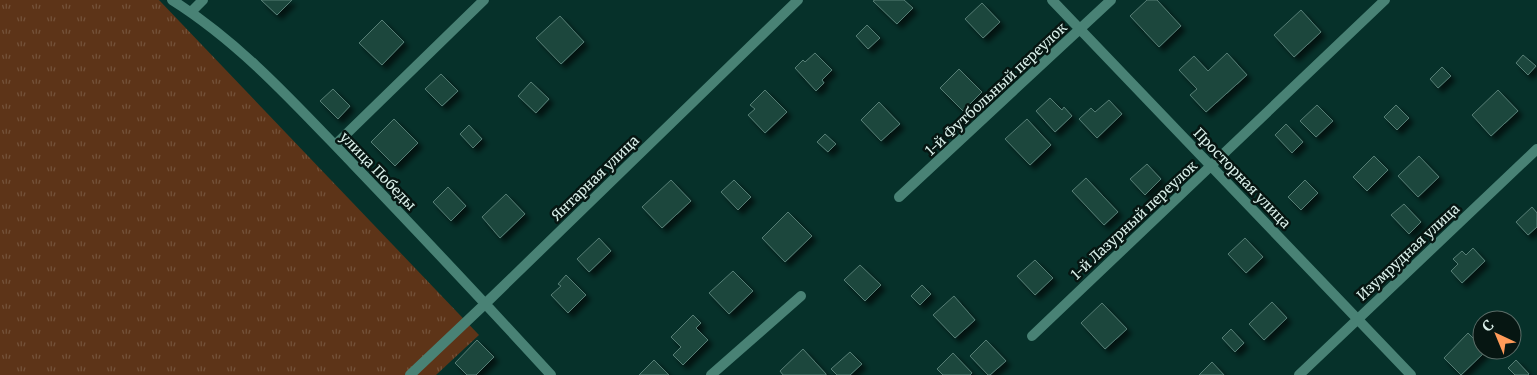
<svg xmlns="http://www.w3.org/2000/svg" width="1537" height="375" viewBox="0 0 1537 375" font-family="Merriweather,serif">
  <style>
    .grass { fill: url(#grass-tufts) }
    .building { fill: #1d463d; stroke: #567e75; filter: url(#shadow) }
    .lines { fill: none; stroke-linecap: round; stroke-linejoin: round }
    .minor { stroke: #498275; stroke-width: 10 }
    .labels { text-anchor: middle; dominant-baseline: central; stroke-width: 5; stroke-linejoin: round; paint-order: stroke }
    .street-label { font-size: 14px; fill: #daf0ea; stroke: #061612 }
  </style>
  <defs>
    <pattern id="grass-tufts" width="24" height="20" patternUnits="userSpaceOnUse" patternTransform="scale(1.25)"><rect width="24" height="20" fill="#5d3418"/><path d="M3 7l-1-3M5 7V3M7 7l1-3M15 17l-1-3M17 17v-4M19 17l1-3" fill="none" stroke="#74523a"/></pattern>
    <filter id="shadow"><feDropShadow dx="4.5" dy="4.5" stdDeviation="2.5" flood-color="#0009"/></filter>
  </defs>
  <rect width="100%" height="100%" fill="#06312a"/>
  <path class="grass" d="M0,0H159L479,335L436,375H0Z"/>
  <path class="building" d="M261,0H292L277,15Z
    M875,0H904L913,8L897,24L873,1Z
    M1147,0H1157L1181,26L1159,47L1130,16Z
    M982,3L1000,22L983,38L965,19Z
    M1301,10L1321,32L1294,57L1274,35Z
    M560,16L584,42L561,64L536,38Z
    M382,20L404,42L382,65L359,43Z
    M867,25L880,38L868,49L856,36Z
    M815,53L832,70L822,80L824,83L816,91L795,68L803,60L805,62Z
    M1227,53L1247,75L1206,112L1190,95L1197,89L1179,70L1194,56L1208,71Z
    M1523,55L1536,66L1528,75L1516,63Z
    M1442,67L1451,76L1438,88L1430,79Z
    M959,69L982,92L963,111L940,88Z
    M441,74L458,91L442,106L425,89Z
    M531,82L549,99L536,113L518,96Z
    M333,89L350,106L338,119L320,101Z
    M765,90L787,112L765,133L748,115L755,109L750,105Z
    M1498,90L1518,111L1491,136L1472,115Z
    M1050,98L1062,110L1064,107L1072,116L1055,132L1036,111Z
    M1109,100L1122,114L1097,138L1079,119L1091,108L1095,112Z
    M879,102L900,124L881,141L861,120Z
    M1317,105L1333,121L1316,137L1300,121Z
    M1396,105L1409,118L1397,130L1384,117Z
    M394,119L418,143L395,166L371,142Z
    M1027,119L1051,145L1030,165L1005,139Z
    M1286,124L1303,142L1292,153L1275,135Z
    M469,125L482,139L473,148L460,134Z
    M825,134L836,144L828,152L817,142Z
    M1374,156L1388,170L1367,191L1353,177Z
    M1419,156L1439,177L1418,197L1398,176Z
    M1147,164L1161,179L1145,195L1130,179Z
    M1086,178L1118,212L1104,225L1072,191Z
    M671,180L691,201L662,228L642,207Z
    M734,180L751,197L738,210L721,192Z
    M1305,180L1318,193L1301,210L1288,197Z
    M448,187L466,206L451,221L433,202Z
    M506,194L525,214L500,238L482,217Z
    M1404,204L1421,222L1409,234L1391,215Z
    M1532,207L1537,213V227L1528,235L1516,222Z
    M788,212L812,236L785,262L762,238Z
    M599,238L611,251L589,272L577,259Z
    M1245,238L1263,257L1246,273L1228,254Z
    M1473,248L1485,261L1462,283L1451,271L1458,264L1453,259L1462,251L1466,255Z
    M1035,260L1053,278L1035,295L1017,276Z
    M860,265L881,285L865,301L844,280Z
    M733,271L753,291L729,314L709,293Z
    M566,275L586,295L568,313L551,295L561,286L558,284Z
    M922,285L931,294L920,305L911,296Z
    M954,296L975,320L955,338L933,315Z
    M1272,302L1287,318L1264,340L1249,324Z
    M1102,303L1127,329L1105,349L1081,323Z
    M693,315L701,323L696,328L708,340L683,365L673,355L681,347L671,337Z
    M1231,329L1244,343L1235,352L1222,338Z
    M1468,333L1482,347V350L1486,351L1461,375L1444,358Z
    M477,340L494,357L476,375H467L455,363Z
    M986,340L1006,361L990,375H988L970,356Z
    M803,349L826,374V375H783L780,371Z
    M850,352L862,364L850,375H837L831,369Z
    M953,353L972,373L970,375H943L937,369Z
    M654,360L669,375H639Z
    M1516,360L1529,374L1528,375H1515L1508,368Z
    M1212,362L1224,375H1199Z"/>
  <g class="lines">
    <path class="minor" d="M172,0C242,44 297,106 354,165C420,234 486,304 551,375
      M1052,0L1411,375
      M191,12L203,0
      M335,145L484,0
      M899,197L1111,0
      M1032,336L1385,0
      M410,375L486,303L798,0
      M711,375L801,296
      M1299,375L1537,149"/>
  </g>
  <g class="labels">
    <g class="street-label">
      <text transform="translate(996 89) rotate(-43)">1-й Футбольный переулок</text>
      <text transform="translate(378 171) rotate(46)">улица Победы</text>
      <text transform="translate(595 178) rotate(-44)">Янтарная улица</text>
      <text transform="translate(1242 178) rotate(46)">Просторная улица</text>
      <text transform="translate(1134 220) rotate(-43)">1-й Лазурный переулок</text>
      <text transform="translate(1408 252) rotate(-43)">Изумрудная улица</text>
    </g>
  </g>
  <g transform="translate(1497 335) rotate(316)"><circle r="24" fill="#061612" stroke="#5b6d68"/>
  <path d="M0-4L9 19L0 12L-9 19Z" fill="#ff9b59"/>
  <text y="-8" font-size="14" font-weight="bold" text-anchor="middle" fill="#daf0ea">С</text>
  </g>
</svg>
